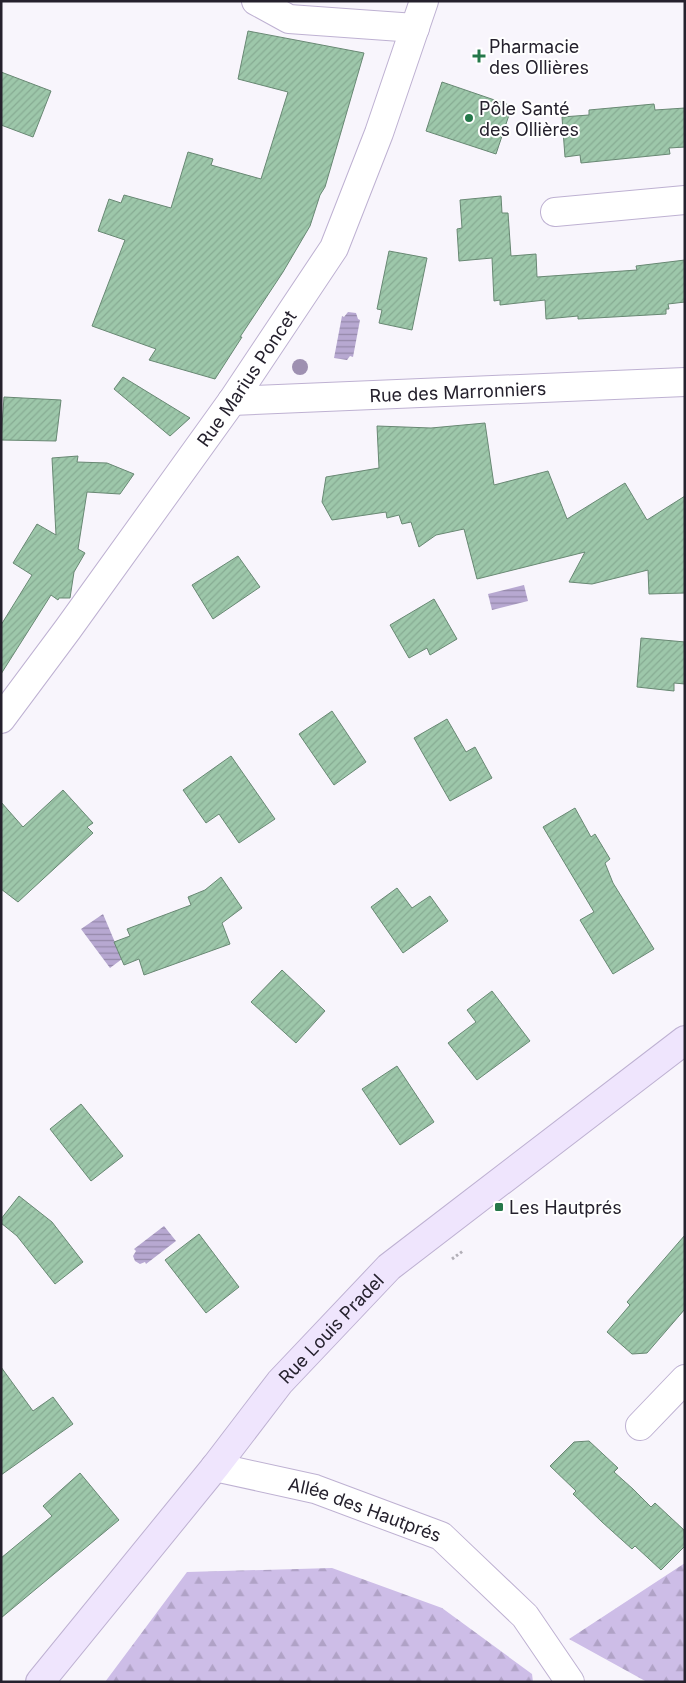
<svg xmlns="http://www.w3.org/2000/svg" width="686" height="1683" viewBox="0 0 686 1683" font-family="Inter,sans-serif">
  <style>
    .forest { fill: url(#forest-firs) }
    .water { fill: url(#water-rules) }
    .building { fill: url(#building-hatch); stroke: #688873 }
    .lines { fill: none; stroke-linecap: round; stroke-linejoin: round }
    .minor-casing { stroke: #beb1d2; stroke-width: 30 }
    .secondary-casing { stroke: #beb1d2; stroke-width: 30 }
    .path { stroke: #b2afb7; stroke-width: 3; stroke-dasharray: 2.5 2.5; stroke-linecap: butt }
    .minor { stroke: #fff; stroke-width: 28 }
    .secondary { stroke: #efe5fd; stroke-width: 28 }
    .tree { fill: #9e90b1 }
    .poi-dot { fill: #25784a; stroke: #fff; stroke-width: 2 }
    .labels { text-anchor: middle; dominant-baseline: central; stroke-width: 4; stroke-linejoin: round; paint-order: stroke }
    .poi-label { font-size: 18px; fill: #25212d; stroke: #fff; text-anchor: start }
    .street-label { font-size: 18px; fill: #25212d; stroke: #fff }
  </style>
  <defs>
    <pattern id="forest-firs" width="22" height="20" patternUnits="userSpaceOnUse" patternTransform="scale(1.25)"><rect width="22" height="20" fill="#cdbde7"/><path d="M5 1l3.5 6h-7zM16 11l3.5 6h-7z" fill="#b0a2c6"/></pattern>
    <pattern id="water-rules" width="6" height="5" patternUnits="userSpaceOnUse" patternTransform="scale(1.25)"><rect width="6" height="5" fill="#b7a8d1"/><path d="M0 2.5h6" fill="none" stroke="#9588aa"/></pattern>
    <pattern id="building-hatch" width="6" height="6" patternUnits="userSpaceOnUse" patternTransform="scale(1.25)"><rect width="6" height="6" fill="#9dc7aa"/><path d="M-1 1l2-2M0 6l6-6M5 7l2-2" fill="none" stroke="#87ab93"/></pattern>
  </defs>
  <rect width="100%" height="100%" fill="#f8f5fc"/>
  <path class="forest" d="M685,1563V1682H647L569,1639Z
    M332,1568L442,1608L532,1674L533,1682H105L187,1572Z"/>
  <path class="water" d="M348,312L356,313L358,319L360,320L353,357L350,356L347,360L334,358L342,316L344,317Z
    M524,585L528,601L492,610L488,594Z
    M103,914L122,959L110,968L81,929Z
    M164,1226L176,1241L146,1264L145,1262L140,1264L135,1261L133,1256L136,1251L134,1249Z"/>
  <path class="building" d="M248,31L364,53L325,187L320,195L310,226L283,272L240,337H242L215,379L149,360L156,349L92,326L125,240L98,231L109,199L121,203L124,195L171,208L188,152L213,159L211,165L261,179L288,92L238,79Z
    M1,72L51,91L33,137L1,125Z
    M442,82L512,106L496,154L426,131Z
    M654,104L655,110L685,108V147L669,148L670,154L581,163L580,155L565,157L562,117L589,115V110Z
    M501,196L502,213H508L511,256L536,254L537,277L637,270L636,266L685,260V302L668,304L669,309H666V314L578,319V316L546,319L545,300L500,305V300L494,301L492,258L459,261L457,229L462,228L460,200Z
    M389,251L427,258L412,330L379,323L382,310L377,309Z
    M123,377L190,418L170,436L114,389Z
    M4,397L61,400L56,441L1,440Z
    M485,423L494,485L548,471L567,519L625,483L647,520L685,496V593L649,594L648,570L592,584L569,582L585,552L477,579L464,529L436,535L419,547L411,522L402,524L399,515L387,518L386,512L332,520L322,502L326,477L379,468L377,426L431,428Z
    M78,456L77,462L107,463L134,474L120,494L87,492L78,549L85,553L74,572L70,598H59L58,600L51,595L1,674V625L32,575L13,563L37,524L56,535L52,458Z
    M238,556L260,587L213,619L192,585Z
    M434,599L457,639L430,655L427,648L409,658L390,625Z
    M641,638L685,642V684L674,683V691L637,687Z
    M332,711L366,762L334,785L299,734Z
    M447,719L466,752L475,747L492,778L450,801L414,738Z
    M231,756L275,819L239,843L219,814L206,823L183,790Z
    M63,790L93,823L87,827L93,833L18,902L1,889V802L23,827Z
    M575,808L591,837L595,834L610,859L605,863L613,883L654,949L613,974L580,920L594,912L543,827Z
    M221,877L242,908L222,923L230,944L144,975L139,959L124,965L114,942L130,936L127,929L191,905L188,897L205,890Z
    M397,888L412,908L430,896L448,921L403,953L371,907Z
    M282,970L325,1011L296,1043L251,1002Z
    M492,991L530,1041L477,1080L448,1043L476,1022L467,1010Z
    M397,1066L434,1122L400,1145L362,1089Z
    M81,1104L123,1156L91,1181L50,1129Z
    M19,1196L52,1222L83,1262L55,1284L17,1236L1,1223V1219Z
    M199,1234L239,1287L206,1313L165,1260Z
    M685,1235V1309L647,1353L632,1354L607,1332L630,1305L627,1302Z
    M1,1367L33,1411L53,1397L73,1424L1,1475Z
    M589,1441L618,1468L614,1472L633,1489L651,1507L655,1503L684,1530L685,1546L661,1570L635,1546L632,1549L602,1522L573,1494L576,1491L550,1466L574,1442Z
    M80,1473L119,1520L1,1618V1558L52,1516L43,1506Z"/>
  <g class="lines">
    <g class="minor-casing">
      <g id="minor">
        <path d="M256,1L289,19L415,28"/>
        <path d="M555,212L685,200"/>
        <path id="s1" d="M232,401L685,382"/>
        <path id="s2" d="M1,719L68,629L232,401L334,248L379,133L424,1"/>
        <path d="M640,1426L685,1379"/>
        <path id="s3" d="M215,1467L315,1489L441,1536L525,1616L570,1682"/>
      </g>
    </g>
    <g class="secondary-casing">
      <g id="secondary">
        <path id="s4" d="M40,1682L215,1467L280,1382L389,1267L685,1040"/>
      </g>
    </g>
    <path class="path" d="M452,1259L463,1251"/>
    <use href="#minor" class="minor"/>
    <use href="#secondary" class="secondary"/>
  </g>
  <circle class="tree" cx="300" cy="367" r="8"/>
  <g class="poi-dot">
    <path d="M476.5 48.5h5v5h5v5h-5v5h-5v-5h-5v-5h5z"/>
    <circle cx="469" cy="118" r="5"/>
    <rect x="494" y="1202" width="10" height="10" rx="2.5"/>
  </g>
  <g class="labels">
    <g class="poi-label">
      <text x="489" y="46">Pharmacie<tspan x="489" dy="21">des Ollières</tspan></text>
      <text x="479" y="108">Pôle Santé<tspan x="479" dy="21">des Ollières</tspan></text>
      <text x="509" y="1207">Les Hautprés</text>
    </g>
    <g class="street-label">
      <text stroke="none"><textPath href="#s2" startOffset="420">Rue Marius Poncet</textPath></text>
      <text stroke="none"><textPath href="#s1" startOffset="226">Rue des Marronniers</textPath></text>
      <text stroke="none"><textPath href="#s4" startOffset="458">Rue Louis Pradel</textPath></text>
      <text stroke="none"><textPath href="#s3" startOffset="156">Allée des Hautprés</textPath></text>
    </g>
  </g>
  <rect width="686" height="1683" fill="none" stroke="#25212d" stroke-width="5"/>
</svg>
